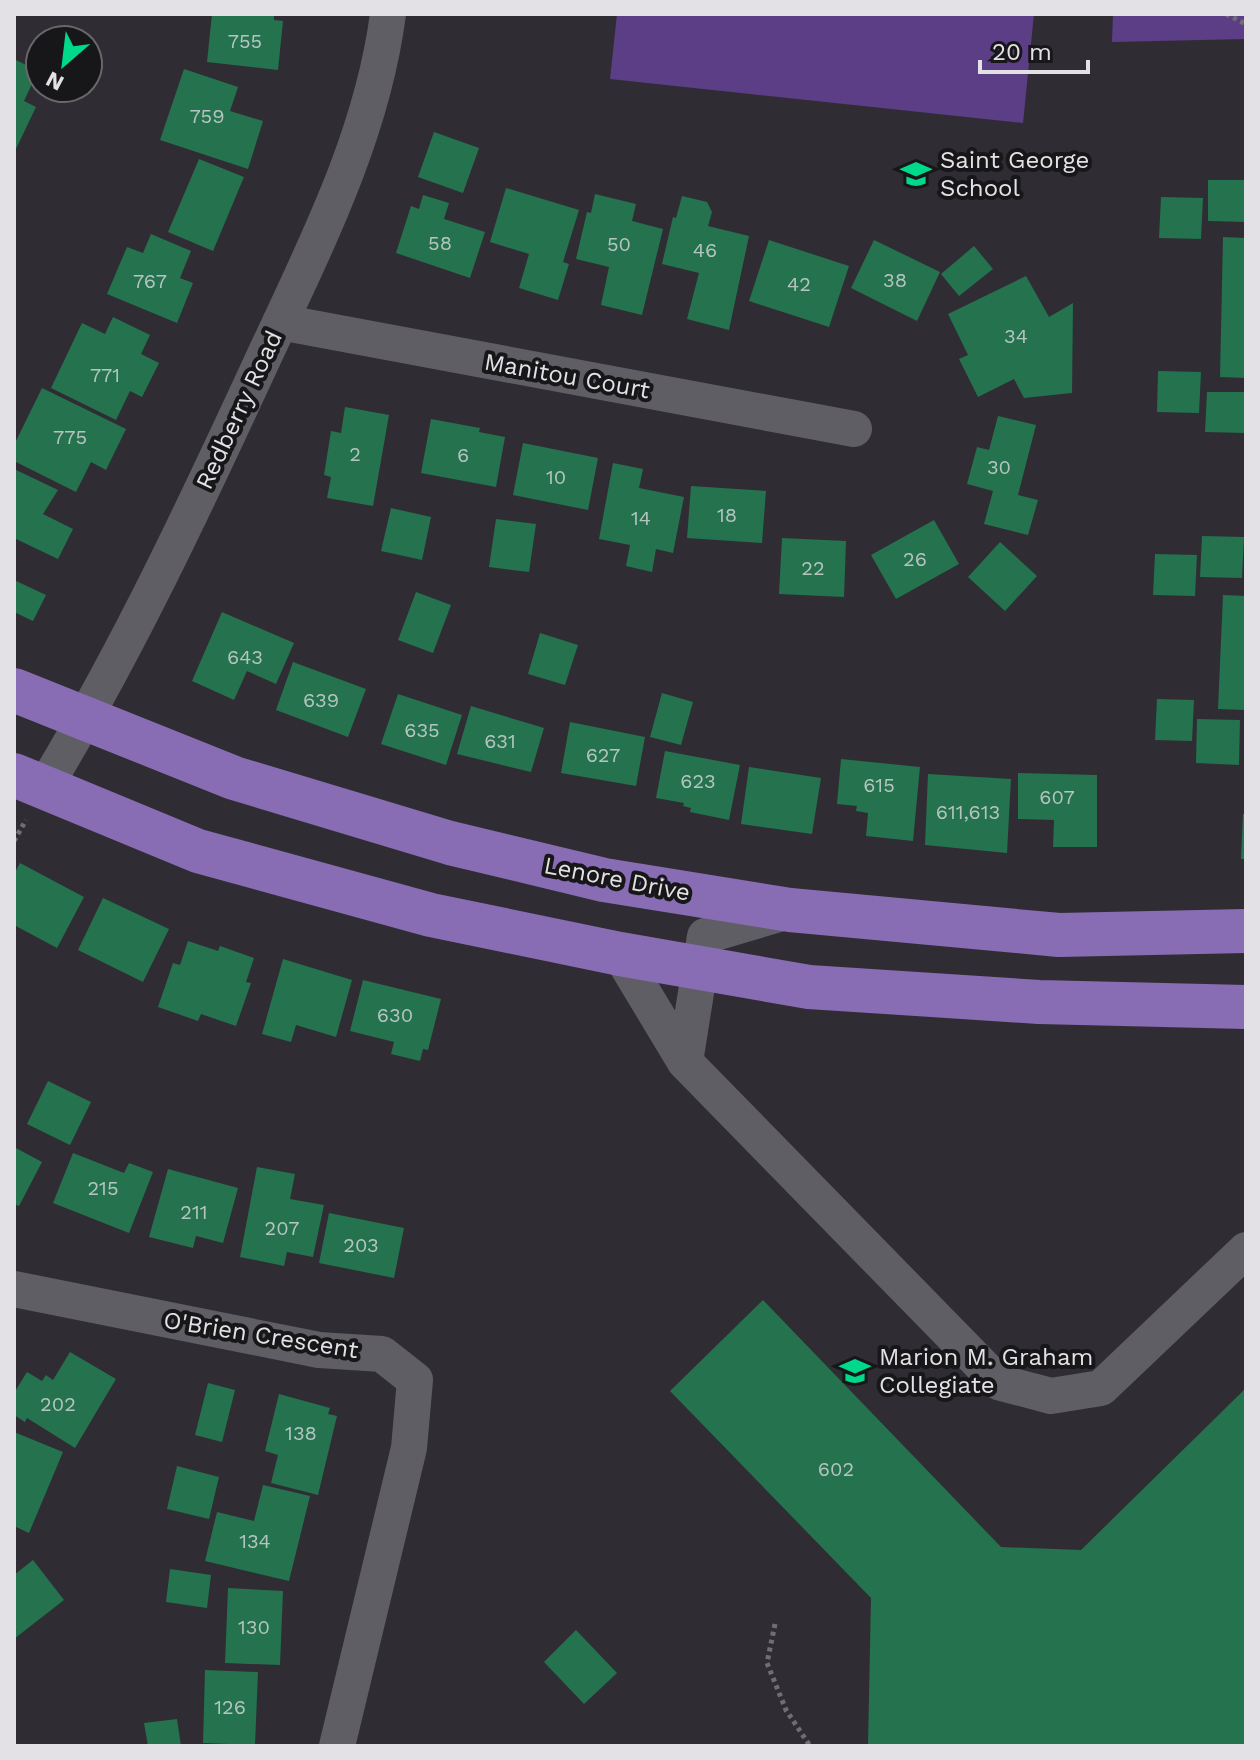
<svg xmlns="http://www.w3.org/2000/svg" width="1260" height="1760" viewBox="0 0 1260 1760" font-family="'Work Sans',sans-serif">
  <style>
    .green { fill: #5c3e86 }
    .building { fill: #25724e }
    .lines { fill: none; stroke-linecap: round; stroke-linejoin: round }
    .path { stroke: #706e73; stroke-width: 5; stroke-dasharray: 4 4; stroke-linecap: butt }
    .minor { stroke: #605e65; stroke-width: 36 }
    .major { stroke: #896db4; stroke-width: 44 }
    .labels { text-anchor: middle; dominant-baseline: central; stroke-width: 8; stroke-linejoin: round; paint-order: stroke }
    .number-label { font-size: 20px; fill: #b4c5bf }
    .poi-label { font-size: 24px; fill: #e3e1e5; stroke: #171618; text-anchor: start }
    .street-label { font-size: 24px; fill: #e3e1e5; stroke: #171618 }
  </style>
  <rect width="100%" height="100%" fill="#2f2d33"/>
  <path class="green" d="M617,14H1034L1023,123L610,79Z
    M1113,14H1246V39L1112,42Z"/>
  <path class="building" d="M212,14H274V20L283,21L278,70L207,62Z
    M14,59L38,71L24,101L36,107L14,153Z
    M184,69L238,87L230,111L263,121L248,169L160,140Z
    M434,132L479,148L463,193L418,177Z
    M199,159L244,177L213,251L168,232Z
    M1208,180H1246V222L1208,221Z
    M506,188L579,210L563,262L569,264L558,300L519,288L529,254L490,242Z
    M595,194L636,204L632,221L663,229L642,315L601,305L609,267L576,259L587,212L591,213Z
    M423,195L449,203L444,219L485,232L470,278L396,253L411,206L419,209Z
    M682,196L707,202L712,212L708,226L749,236L729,330L687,319L699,273L662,264L673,217L676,218Z
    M1161,197L1203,198L1201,239L1159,238Z
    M151,234L191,251L180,278L193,283L177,323L107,294L127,247L143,253Z
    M1223,237L1246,238V378L1220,377Z
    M769,240L849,266L829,327L749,301Z
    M874,240L940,272L917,321L851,288Z
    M974,246L993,269L959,296L941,274Z
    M1026,276L1049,317L1073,303L1072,393L1024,398L1014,379L978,397L959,359L968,355L948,314Z
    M113,317L150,335L141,354L159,363L142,397L130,391L116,420L51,388L82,323L105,334Z
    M1158,371L1201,372L1199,413L1157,412Z
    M42,388L126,429L106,470L91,462L76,492L14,461V445Z
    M1207,392H1246V433L1205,432Z
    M345,407L389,415L373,506L327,498L331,477L324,475L331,431L341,433Z
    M998,416L1036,425L1018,495L1038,500L1028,535L984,524L993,491L967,484L977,447L989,450Z
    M431,419L480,428L479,432L505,437L496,487L421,473Z
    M523,443L598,458L588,510L513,495Z
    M613,463L643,469L639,488L684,497L673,553L656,549L652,572L626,566L630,545L599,539Z
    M14,469L58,490L43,514L73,529L58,559L14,538Z
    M691,486L766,491L762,543L687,538Z
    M391,508L431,517L422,560L381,551Z
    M496,519L536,524L529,572L489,567Z
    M934,520L959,564L896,599L871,555Z
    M1202,536L1244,537L1242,578L1200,577Z
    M782,538L846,541L844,597L779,594Z
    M1000,542L1037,576L1005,611L968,577Z
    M1155,554L1197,555L1195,596L1153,595Z
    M14,580L46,595L33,621L14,612Z
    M416,592L451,605L433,653L398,640Z
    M1223,595L1246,596V710L1218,709Z
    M222,612L294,643L276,684L247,671L234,700L192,681Z
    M540,633L578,645L565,685L528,674Z
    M293,662L366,689L348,737L276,710Z
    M662,693L693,702L681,745L650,737Z
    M398,694L462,715L446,765L381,744Z
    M1157,699L1194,700L1192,741L1155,740Z
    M471,706L544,728L531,772L457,754Z
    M1197,719L1240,720L1239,765L1196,763Z
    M570,722L645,737L636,786L561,773Z
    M665,751L740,765L729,820L690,812L691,808L683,806L684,803L656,798Z
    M841,759L920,767L913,841L866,836L868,813L856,811L857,806L837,804Z
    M749,767L821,778L812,834L741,824Z
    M1018,773L1097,775V847H1053L1054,820L1018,819Z
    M928,774L1011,779L1007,853L925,845Z
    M1243,814H1246V859H1241Z
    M20,863L84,897L57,948L14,925V874Z
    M103,898L169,929L143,982L78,950Z
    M188,941L218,951L220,946L254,958L246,982L251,983L236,1026L201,1014L198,1021L158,1007L173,963L180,965Z
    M283,959L352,980L336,1037L296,1025L291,1042L262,1034Z
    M363,980L441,999L428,1050L423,1049L420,1061L391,1054L394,1042L350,1031Z
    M48,1081L91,1102L70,1145L27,1124Z
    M14,1147L42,1162L19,1206L14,1204Z
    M73,1153L124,1173L129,1163L153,1172L129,1233L53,1203Z
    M257,1167L295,1174L290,1199L324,1205L313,1257L287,1252L284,1266L240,1257Z
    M168,1169L238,1188L223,1243L196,1236L193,1248L149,1237Z
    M329,1213L404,1228L394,1278L319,1263Z
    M763,1300L1001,1547L1081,1550L1246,1388V1746H868L871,1598L670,1391Z
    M70,1352L116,1379L75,1448L27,1418L25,1422L14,1415V1393L27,1372L42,1381L46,1375L53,1380Z
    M208,1383L235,1390L222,1442L195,1435Z
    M279,1394L330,1408L328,1414L337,1416L318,1495L271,1483L278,1455L265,1451Z
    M14,1432L63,1452L29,1533L14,1526Z
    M177,1466L219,1477L209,1519L167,1509Z
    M263,1485L310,1496L289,1581L205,1561L217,1512L254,1521Z
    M33,1560L64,1600L14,1639V1575Z
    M170,1569L211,1575L207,1608L166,1602Z
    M228,1588L283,1591L280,1665L225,1663Z
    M576,1630L617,1673L584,1704L544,1662Z
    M205,1670L258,1672L255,1745L203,1743Z
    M177,1719L181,1746H148L144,1723Z"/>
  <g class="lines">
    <path class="path" d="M1226,14L1246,24
      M14,841L26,820
      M775,1624L767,1663L786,1710L810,1746"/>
    <path class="minor" d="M280,322L854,429
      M44,788C127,651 195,506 262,361C314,249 372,137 388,14
      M620,954L685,1062L998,1382L1051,1396L1101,1388L1246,1250
      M685,1062L705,936L789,911
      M14,1289L319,1350L382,1354L415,1380L409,1448L337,1746"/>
    <path class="major" d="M14,690L234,778L450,843L604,880L790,910L1059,935L1246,931
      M14,775L198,851L431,915L620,954L809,987L1039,1002L1246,1007"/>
  </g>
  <defs>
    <g id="school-bare" transform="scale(2.4)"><path d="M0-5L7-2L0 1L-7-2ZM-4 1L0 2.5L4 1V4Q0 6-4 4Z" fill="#00d98c" stroke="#171618" stroke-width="2.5" paint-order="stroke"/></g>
  </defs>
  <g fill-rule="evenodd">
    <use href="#school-bare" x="916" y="174"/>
    <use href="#school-bare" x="855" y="1371"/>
  </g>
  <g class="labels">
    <g class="number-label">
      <text x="245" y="41">755</text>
      <text x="207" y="116">759</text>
      <text x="440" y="243">58</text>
      <text x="619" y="244">50</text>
      <text x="705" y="250">46</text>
      <text x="895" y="280">38</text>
      <text x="150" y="281">767</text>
      <text x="799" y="284">42</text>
      <text x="1016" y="336">34</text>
      <text x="105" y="375">771</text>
      <text x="70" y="437">775</text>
      <text x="355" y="454">2</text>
      <text x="463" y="455">6</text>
      <text x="999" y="467">30</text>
      <text x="556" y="477">10</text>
      <text x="727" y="515">18</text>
      <text x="641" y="518">14</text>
      <text x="915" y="559">26</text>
      <text x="813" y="568">22</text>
      <text x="245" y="657">643</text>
      <text x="321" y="700">639</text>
      <text x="422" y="730">635</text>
      <text x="500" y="741">631</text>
      <text x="603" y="755">627</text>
      <text x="698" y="781">623</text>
      <text x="879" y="785">615</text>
      <text x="1057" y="797">607</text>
      <text x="968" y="812">611,613</text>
      <text x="395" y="1015">630</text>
      <text x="103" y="1188">215</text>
      <text x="194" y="1212">211</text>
      <text x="282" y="1228">207</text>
      <text x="361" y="1245">203</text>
      <text x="58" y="1404">202</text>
      <text x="301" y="1433">138</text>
      <text x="836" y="1469">602</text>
      <text x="255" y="1541">134</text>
      <text x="254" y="1627">130</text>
      <text x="230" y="1707">126</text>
    </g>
    <g class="poi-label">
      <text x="940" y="160">Saint George<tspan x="940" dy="28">School</tspan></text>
      <text x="879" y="1357">Marion M. Graham<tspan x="879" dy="28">Collegiate</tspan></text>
    </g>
    <g class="street-label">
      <text transform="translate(567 376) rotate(10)">Manitou Court</text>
      <text transform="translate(239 410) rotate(-65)">Redberry Road</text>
      <text transform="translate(617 879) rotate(11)">Lenore Drive</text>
      <text transform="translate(261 1335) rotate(9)">O'Brien Crescent</text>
    </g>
  </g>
  <rect width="1260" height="1760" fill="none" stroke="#e3e1e5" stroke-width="32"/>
  <g transform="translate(64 64) rotate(208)"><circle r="38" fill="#171618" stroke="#69676a" stroke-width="2"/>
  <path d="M0-6L14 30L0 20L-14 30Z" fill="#00d98c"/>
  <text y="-12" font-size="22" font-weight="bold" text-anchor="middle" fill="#e3e1e5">N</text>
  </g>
  <path d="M980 60v12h108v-12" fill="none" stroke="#e3e1e5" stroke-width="4"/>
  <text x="992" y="60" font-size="24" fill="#e3e1e5" stroke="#171618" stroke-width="6" paint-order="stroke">20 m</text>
</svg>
